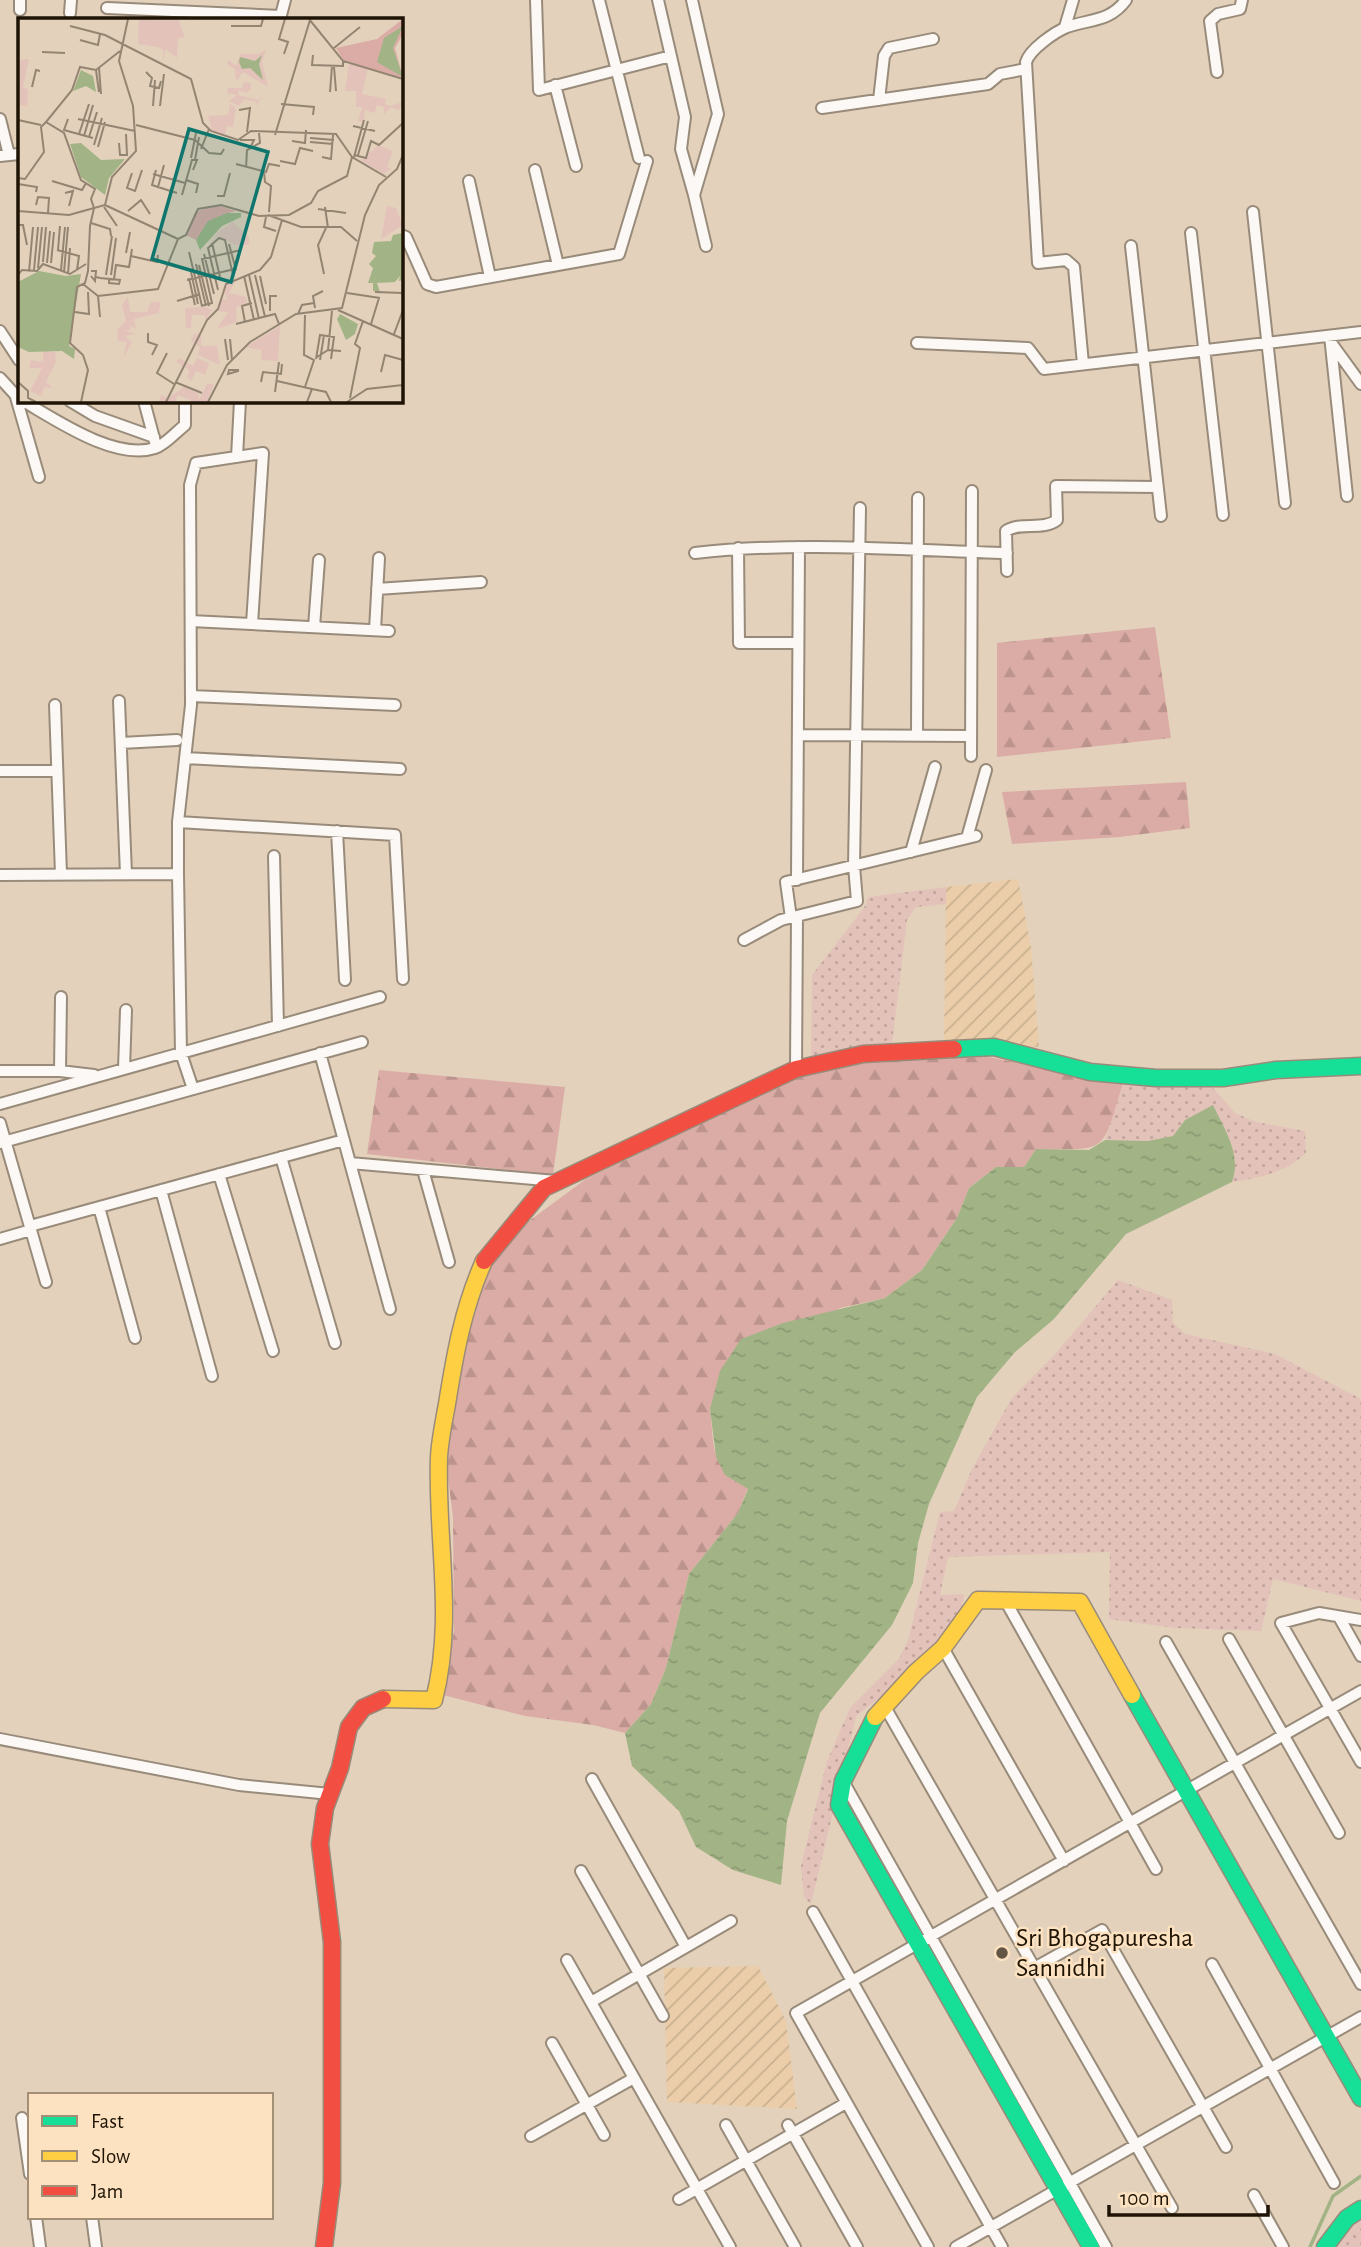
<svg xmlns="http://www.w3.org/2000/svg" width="1361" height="2247" viewBox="0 0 1361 2247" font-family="'Alegreya Sans',sans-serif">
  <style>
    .industrial { fill: url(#industrial-furrows) }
    .grass { fill: url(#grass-dots) }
    .forest { fill: url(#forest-firs) }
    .water { fill: url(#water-ripples) }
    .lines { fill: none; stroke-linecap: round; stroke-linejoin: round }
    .stream { stroke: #a2b486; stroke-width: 3.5 }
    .street-casing { stroke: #998b7a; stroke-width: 14 }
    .fast-casing { stroke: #998b7a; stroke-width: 19 }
    .slow-casing { stroke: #998b7a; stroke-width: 19 }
    .jam-casing { stroke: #998b7a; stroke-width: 19 }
    .street { stroke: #fbf8f5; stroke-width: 10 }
    .fast { stroke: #16e098; stroke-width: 16 }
    .slow { stroke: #ffcf43; stroke-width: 16 }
    .jam { stroke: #f24e42; stroke-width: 16 }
    .poi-dot { fill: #635644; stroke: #fce2c0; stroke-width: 2.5 }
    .labels { text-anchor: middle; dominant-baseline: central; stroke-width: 5; stroke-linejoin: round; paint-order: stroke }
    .poi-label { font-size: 26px; fill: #1e1304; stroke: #fce2c0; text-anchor: start }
    .inset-road { fill: none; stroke: #948572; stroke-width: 2 }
    .view { fill: #0f766e; fill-opacity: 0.15; stroke: #0f766e; stroke-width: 3.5 }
    .inset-edge { fill: none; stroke: #1e1304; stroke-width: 3.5 }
  </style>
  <defs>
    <pattern id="industrial-furrows" width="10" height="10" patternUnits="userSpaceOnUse" patternTransform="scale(1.75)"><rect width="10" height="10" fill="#ebcea9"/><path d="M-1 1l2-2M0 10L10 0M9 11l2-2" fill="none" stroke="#c9b090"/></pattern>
    <pattern id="grass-dots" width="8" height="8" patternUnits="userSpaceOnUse" patternTransform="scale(1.75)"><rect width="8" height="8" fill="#e3c2ba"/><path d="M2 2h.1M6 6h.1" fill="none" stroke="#c2a69e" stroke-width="1.8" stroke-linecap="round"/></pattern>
    <pattern id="forest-firs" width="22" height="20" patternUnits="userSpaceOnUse" patternTransform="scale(1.75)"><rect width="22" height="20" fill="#dbaca6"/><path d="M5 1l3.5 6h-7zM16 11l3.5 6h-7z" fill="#bc938d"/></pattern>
    <pattern id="water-ripples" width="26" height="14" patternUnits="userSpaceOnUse" patternTransform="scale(1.75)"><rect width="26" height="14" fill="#a2b486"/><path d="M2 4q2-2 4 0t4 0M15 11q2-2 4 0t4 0" fill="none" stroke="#8b9a72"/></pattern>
  </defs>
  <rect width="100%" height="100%" fill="#e3d1bb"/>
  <path class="industrial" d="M1018,879L1031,947L1039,1047L944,1043L946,887Z
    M758,1966L786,2021L797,2109L667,2102L664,1968Z"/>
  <path class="grass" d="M946,887V904L916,907L907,920L892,1044L811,1057L812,975L866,905L868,897Z
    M1208,1082L1235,1113L1256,1122L1305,1131L1306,1153C1287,1172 1259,1178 1232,1182C1242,1155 1225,1130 1213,1106L1185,1120L1173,1136L1148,1141L1105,1140L1123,1083Z
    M1118,1280L1172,1300L1173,1323L1185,1334L1275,1354L1361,1399V1601L1273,1579L1261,1631L1175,1628L1109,1619L1110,1552L948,1557L940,1595L964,1594C962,1630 926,1654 901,1677V1681L856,1716L811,1904L804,1897L801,1866L827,1761L850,1708L899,1659L908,1640L940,1512L954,1511L973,1467L1012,1398L1056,1353Z
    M1361,2215V2247H1329Z"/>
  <path class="forest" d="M1155,627L1171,738L997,757V643Z
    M1186,782L1190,828L1120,837L1012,844L1002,792Z
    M989,1057L1123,1083C1101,1153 1111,1150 1036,1149L1024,1167H996L969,1188L957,1218L922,1270L885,1298L840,1308L710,1409C715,1451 709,1465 748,1488L738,1513L689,1574L666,1668L651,1704L625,1733L593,1725L525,1716L443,1695L441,1688L454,1632L453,1517L445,1455L468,1327L476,1293L492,1257L525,1224L586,1179L798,1077L869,1061Z
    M379,1070L565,1087L553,1175L367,1154Z"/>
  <path class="water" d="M1213,1105C1225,1130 1242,1155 1232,1182L1126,1234L1054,1319L1015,1352L977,1397L929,1504L918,1543L913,1583L892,1625L820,1713L787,1821L781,1885L733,1870L696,1847L679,1811L632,1766L625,1733L651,1704L666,1668L689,1574L738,1513L748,1489L725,1475L716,1457L710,1409L720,1371L741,1339L783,1323L885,1298L922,1270L957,1218L969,1188L996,1167H1024L1036,1149L1089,1150L1105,1140L1148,1141L1173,1136L1185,1120Z"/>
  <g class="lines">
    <path class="stream" d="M1310,2247L1333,2196L1361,2176"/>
    <g class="street-casing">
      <path id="street" d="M536,0L539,90L671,56
        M599,0L639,158
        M658,0L685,117L681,149L694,195
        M692,0L718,114L694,195L706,246
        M107,8L281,16
        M20,10V0
        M70,13L71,0
        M280,19L285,0
        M1065,27L1073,0
        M1217,72L1210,21L1218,14L1240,9L1242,0
        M555,85L576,166
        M879,100L884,56L889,48L933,39
        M822,108L988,84L1000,74L1026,69
        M0,119L9,155
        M0,156L19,154
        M535,170L558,265
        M469,181L490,277
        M1253,212L1285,503
        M1191,233L1223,515
        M401,235L406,237L427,284L436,287L619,254L647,161
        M1131,246L1161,516
        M0,331L19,360
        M1330,336L1347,496
        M917,343L1028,348L1044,369L1361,332
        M1332,344L1361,384
        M1083,364L1074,267L1066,260L1038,263L1026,62C1030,49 1055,32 1067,27C1090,19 1110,22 1126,0
        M0,378L19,399
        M16,397L39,477
        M23,401C56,420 115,461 155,448C165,445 176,432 185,425V401
        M70,401L95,416L154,437
        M144,401L155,442
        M237,457L240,401
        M738,548L739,643H798
        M695,553C798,541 903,550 1007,553
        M1007,571L1006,531C1021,521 1043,531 1057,520L1056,486L1157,487
        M377,589L481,582
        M191,621L389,631
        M314,627L319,560
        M375,630L379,558
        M191,696L395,705
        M119,701L126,874
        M55,705L61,874
        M798,735L970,736
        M917,736L918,498
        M121,743L177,740
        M971,756L972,491
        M185,758L400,769
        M0,771H57
        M178,822L395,835L403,979
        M337,831L345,980
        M967,838L986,770
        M911,852L935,767
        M274,856L278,1026
        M0,875L178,874
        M797,880L799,547
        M791,918L786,882L976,836
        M744,940L781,920L857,901L854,866L860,508
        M320,1053L390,1309
        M124,1069L126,1010
        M796,1069L797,916
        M0,1071H60L94,1075
        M60,1071L61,997
        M193,1089L181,1053L178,874V822L191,705L190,485L196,463L263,453L252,624
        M0,1104L380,997
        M0,1123L46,1282
        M0,1143L362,1042
        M281,1157L335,1343
        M350,1163L556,1181
        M423,1170L449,1262
        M219,1174L273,1351
        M161,1190L212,1376
        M99,1207L135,1338
        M30,1226L344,1140
        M0,1239L31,1230
        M1005,1600L1156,1869
        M1339,1617L1361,1656
        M1361,1620L1319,1613L1281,1623L1361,1762
        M1229,1639L1339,1833
        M1166,1642L1361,1984
        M943,1648L1064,1861
        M885,1707L1172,2208
        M0,1739L239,1785L330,1794
        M592,1779L686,1947
        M843,1781L1106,2247
        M581,1871L663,2016
        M813,1912L1002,2247
        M567,1960L730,2247
        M1212,1964L1334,2183
        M1034,1968L1102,1930L1226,2147
        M591,2002L731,1921
        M552,2043L604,2135
        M22,2118L30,2174
        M726,2125L795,2247
        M788,2125L857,2247
        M531,2136L634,2078
        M1254,2195L1283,2247
        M679,2199L846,2103
        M36,2217L40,2247
        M92,2217L96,2247
        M928,2247L796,2013L1361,1691
        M956,2247L1361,2017"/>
    </g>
    <g class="fast-casing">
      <path id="fast" d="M954,1049L994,1047L1090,1072L1156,1078H1223L1276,1070L1361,1066
        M1132,1695L1361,2098
        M875,1717L843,1781L839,1805L1091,2247
        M1325,2247L1347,2218L1361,2209"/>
    </g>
    <g class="slow-casing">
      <path id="slow" d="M383,1699L434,1700C455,1619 436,1539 439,1457C440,1439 444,1421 447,1404C455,1354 463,1308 484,1261
        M875,1717L916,1672L943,1648L978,1600L1080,1602L1132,1695"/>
    </g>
    <g class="jam-casing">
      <path id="jam" d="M484,1261L544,1188L796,1069L863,1054L954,1049
        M324,2247L332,2183V1942L320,1844L325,1808L340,1768L349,1727L363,1708L383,1699"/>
    </g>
    <use href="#street" class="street"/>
    <use href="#fast" class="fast"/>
    <use href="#slow" class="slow"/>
    <use href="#jam" class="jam"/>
  </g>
  <circle class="poi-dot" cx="1002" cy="1953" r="7"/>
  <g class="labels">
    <g class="poi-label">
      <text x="1016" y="1938">Sri Bhogapuresha<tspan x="1016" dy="30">Sannidhi</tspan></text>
    </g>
  </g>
  <g transform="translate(18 18)">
    <rect width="385" height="385" fill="#e3d1bb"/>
    <path d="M121,1H160L167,19L160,20L159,40L148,31L145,45L146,33L140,29L120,26ZM248,31L244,44L250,69L225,54L218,64L217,51L209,46L211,42L218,48L222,36H241ZM11,41L5,69L10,72L9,88L0,87V42ZM331,46L350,49L344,76L368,81L367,86L372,88L384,84L381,92L373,89L366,96V89L359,87L357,95L347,92L345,104L340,103L344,89H338V73H327ZM226,64L233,65V70L229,75L221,72L220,77L240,82L244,78L238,89L239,84L226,81L221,88L211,83L219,77L209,75L210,70H224ZM212,86L218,90L215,109L209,108L207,118L194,112L190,98L210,97ZM360,127L375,133L369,149L373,151L366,156L343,143ZM369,188L378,190L385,207L363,221ZM215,204L231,219V227H217L200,217L186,235L200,214ZM219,261L211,275L228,279L229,285L218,289L219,304L199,311L210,294L199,293L203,281L209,282L205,271ZM110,279L112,294H129L133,284H142V289L140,295L116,301L118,311L112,308V312H107L117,316L107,318L114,324L105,340L109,324L100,323L99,312L108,303L104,287ZM188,289L194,292L188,302L186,297H174L173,310H168L167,290ZM262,308L260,343L243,342L244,332L228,329ZM176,316L183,317V328H199L202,347L180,337L182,329L173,323ZM25,333L37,334L38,344L28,364L35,370L26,369L23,378L12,373L24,350H11L13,342L25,344ZM161,340L175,348L179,340L191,345L187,357L178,353L173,363L169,359L172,352L158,344ZM189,366H196L189,384H176L160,377L157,384H141L143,377L150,380L166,369L180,375L181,382Z" fill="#e3c2ba"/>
    <path d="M385,1V16L377,30L385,60L326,43L318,30L359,21ZM199,187L218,193L207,196L178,222L168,217L177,194Z" fill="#dbaca6"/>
    <path d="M385,8L375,30L385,59L359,44L366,20ZM244,37L241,46L245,62L232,50L224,51L221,44L222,39L237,43ZM63,52L75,58L78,74L68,68L55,73ZM63,125L83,142L107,141L91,160L87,177L63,159L52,126ZM209,195H223V199L204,208L182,232L178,222L190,203ZM385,215V262L381,263L382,258L377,264L359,265L362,274L355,273V265H350L355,250L351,246L358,238L354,235L356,224L373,223L375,217ZM21,253L48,258L63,256L51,328L57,331L56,341L44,333L11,334L0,329V264ZM322,296L340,306L337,316L328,322L319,301Z" fill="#a2b486"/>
    <path class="inset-road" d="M291,1L325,43L385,61M52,8L87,17L173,61L185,105L193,113L220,122L233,113L318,116L334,139L368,159M213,8H243L245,1M62,22L80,27L82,16M316,30L342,9M24,34L47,35M266,36L270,24L261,21L267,1M295,37L294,47L325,48V43M316,49L318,73M81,50L83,76M78,52L81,74M128,54L134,60L132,68L141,70L143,63M14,69L18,52L22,53M312,74L314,48M263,86L296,89L295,97M135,88L137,62M142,88L146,56M221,92L232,90L229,114M50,101L46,112L75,120M60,101L117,113M0,102L23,107M118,107L177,122L191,135L203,136L206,131M335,108L357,113M61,116L71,86M257,117L292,2M66,118L75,87M71,119L79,94M292,120L316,122M222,122H236L232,130M274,123L287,125L288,112M292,124L315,126M101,125L102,137H109L108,116M76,127L84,100M80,129L87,104M183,131L191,111M336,137L348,140L353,123L361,127L385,105M340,137L350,103M304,139L313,141L315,117M336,139L346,102M173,140L178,115M177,142L181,119M262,143L277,146L282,130L295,133M218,146L248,154L251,146L262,148M146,147L140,169L159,175M228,150L229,132L242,125L241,115M138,152L134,167L140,169M246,153L247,164L253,168L251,194M114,155L109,170L117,173L124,152M135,156L167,165M0,160L7,161L26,134L23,109L28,104M168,162L180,166L178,175M34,163L64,172L68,165M0,166L19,169L18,174M47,175L55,173L51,188M164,177L174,142H179L175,152M199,178H206L212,155M18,187L20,179L31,180L30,195M87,187L160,221M86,189L99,208M307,189L310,210M300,191L328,195M0,193L51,197L76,190L73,181L77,171L63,162L46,115L28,104L54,72L62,49L78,52L102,33M110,193L123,182L132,196M250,197L283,209H323L339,223M248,199L246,209L258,213M73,205L92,211L93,218M0,207H5L9,227M194,225L202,259M211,226L218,252M39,232L61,238L59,252M40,232L42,208M171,234L184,288M108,235L112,214M186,236L196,276M113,238L139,244L140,237M25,244L28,209M29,245L32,213M33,245L36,214M178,246L188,288M181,247L191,288M20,250L24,209M16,252L20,209M43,252L47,209M11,254L15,209M46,254L50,209M173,254L180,286M50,256L52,230M306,256L300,227L308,210M0,257L4,252L19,253L25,246L52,256L68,246M88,257L94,218M93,257L98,220M231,257L241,301M237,257L247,299M73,258L77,263L78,253H73M226,258L236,302M242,258L248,286M78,259L82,260L102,262L101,266L91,265V261M171,260L177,287M96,261L98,247L111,249L114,231M169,262L217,251M65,266L80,278L140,271L160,221L168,217L180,191L203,187L241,198L271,197L293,185L300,173L329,158L334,139M200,272L190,230L201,220L207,222L215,257M357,274L385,275M329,275L362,280M80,278L82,299M159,283L182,276M183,288L194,285L184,241L223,232M297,290L295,278L305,273M320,292L385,321M252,293V278H259M57,294L71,296L70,274M280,296L284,287L296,285M287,297L286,337L296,342L287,369M227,304L224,288L234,285M218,306L257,296L261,306M353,306L361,280M130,315V324L139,327L134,337M376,316L385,292M207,321L210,342M212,321L214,342M310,332L314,293M149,335L139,355L156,366M299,339L310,332L323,333M298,341L302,317L316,319L313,341M302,342L306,317M211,352H220V353L210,356ZM363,354L367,337L385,342M259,363L294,371M0,364L10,373V380L18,384M157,364L184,375M243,364L245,354L263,356L264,346M257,374L261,344M332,380L342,330L337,326L345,303M63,384L70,352L65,337L52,325L59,269L67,265L70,253L72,208L76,190L87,187L94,159L118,133L115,88L101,43L110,1M148,384L189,302L200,291L208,266L242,252L253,239L264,202M190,384L209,347L232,324L278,296L324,290L347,197L361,167L379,151L385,137M289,384L294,371L308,374L313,384M329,384L349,371L385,367"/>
    <path class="view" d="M171,111L250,134L213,264L134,241Z"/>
    <rect width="385" height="385" class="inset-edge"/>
  </g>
  <rect x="28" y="2093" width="245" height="126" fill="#fce2c0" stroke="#a38f75" stroke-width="2"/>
  <rect x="42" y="2116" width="35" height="10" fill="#16e098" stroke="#a38f75" stroke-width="2"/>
  <text x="91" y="2128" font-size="21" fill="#1e1304">Fast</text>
  <rect x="42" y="2151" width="35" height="10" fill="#ffcf43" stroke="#a38f75" stroke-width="2"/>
  <text x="91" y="2163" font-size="21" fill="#1e1304">Slow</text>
  <rect x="42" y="2186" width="35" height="10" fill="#f24e42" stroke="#a38f75" stroke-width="2"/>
  <text x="91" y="2198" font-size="21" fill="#1e1304">Jam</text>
  <path d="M1109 2205v10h159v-10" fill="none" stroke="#1e1304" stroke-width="3.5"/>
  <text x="1120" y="2205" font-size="21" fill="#1e1304" stroke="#fce2c0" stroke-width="5" paint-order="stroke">100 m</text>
</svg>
